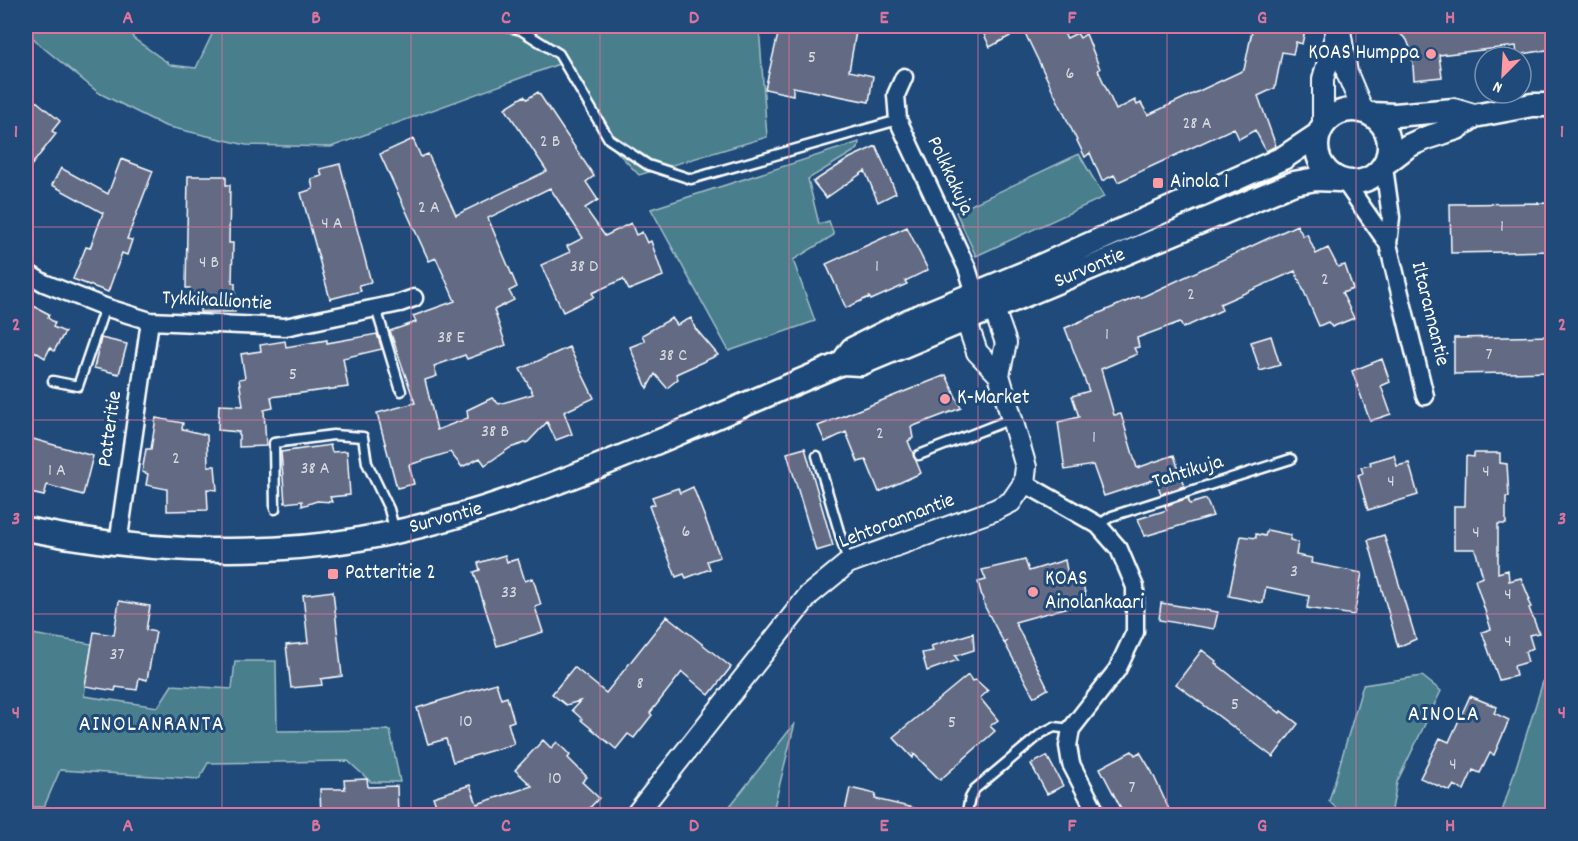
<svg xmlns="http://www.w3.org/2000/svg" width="1578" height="841" viewBox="0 0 1578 841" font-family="Dekko,sans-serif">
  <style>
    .green { fill: #497e8c; stroke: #a4bec6; stroke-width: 1.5 }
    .building { fill: #626a84; stroke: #fff; stroke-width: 1.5 }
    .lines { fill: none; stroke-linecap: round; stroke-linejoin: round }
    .service-casing { stroke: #fff; stroke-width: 13 }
    .minor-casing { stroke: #fff; stroke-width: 21 }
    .tertiary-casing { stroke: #fff; stroke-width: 24 }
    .secondary-casing { stroke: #fff; stroke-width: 27 }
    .service { stroke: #1f4a7a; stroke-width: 8 }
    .minor { stroke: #1f4a7a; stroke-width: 16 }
    .tertiary { stroke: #1f4a7a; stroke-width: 20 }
    .secondary { stroke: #1f4a7a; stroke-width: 22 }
    .grid { fill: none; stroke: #da749d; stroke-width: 1.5; stroke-opacity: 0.55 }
    .poi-dot { fill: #ff9aa2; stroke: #1f4a7a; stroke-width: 2 }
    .labels { text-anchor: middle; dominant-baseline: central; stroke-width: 6; stroke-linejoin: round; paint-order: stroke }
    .number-label { font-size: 18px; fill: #d8dae0 }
    .poi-label { font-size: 21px; fill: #fff; stroke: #1f4a7a; text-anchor: start }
    .street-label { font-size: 21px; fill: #fff; stroke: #1f4a7a }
    .neighbourhood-label { font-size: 22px; letter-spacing: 1.5px; fill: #fff; stroke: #1f4a7a }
    .neatline { fill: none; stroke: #da749d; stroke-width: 2 }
    .grid-label { font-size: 20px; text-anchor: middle; font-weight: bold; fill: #da749d }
  </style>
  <rect width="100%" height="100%" fill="#1f4a7a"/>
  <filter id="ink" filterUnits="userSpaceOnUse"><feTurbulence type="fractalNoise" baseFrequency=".0167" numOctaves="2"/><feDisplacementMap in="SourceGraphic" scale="12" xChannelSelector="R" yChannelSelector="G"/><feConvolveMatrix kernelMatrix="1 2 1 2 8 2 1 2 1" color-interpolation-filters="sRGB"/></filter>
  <g filter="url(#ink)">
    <path class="green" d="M26,26H133V38L171,65L196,68L216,26H759L767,137L639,175L599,133L559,64L331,147L246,145L165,126L99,93L40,45L26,30Z
      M859,142L858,149L808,179L819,224L829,221L834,235L793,260L815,321L729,351L651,209Z
      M1079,154L1104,197L976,256L956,212Z
      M26,633L92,644L84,696L158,707L172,685L232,689L235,661H276L277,731L390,730L400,782H371L348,761L208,763L199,779L60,770L44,807H26Z
      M1552,653V815H1501Z
      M1422,676L1441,691L1397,782L1391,815H1343L1329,801L1363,685Z
      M795,723L772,815H723Z"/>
    <path class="building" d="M780,26L808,30L809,26H857L849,71L873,76L869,102L793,87V95L765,89Z
      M980,26H1059L1067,38L1077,33L1080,38L1086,34L1100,69L1098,70L1116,110L1135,100L1137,105L1141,103L1148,115L1244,70L1253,26H1306L1302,44L1296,42L1293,54L1282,52L1275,88L1258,96L1276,146L1266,151L1255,130L1239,139L1234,128L1118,182L1114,175L1102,181L1090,153L1085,157L1023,29L990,47Z
      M1391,26H1552V49L1517,55L1516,46L1439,55L1442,77L1414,80L1412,53L1407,40Z
      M538,92L594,176L586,182L598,200L585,208L605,236L631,223L636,235L642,232L647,243L651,241L663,276L629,290L623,279L592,293L594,296L592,298L563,312L541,265L570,252L567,246L583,238L550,188L488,218L517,287L509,291L514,300L494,310L506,345L467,359L465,355L434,366L437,376L425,380L437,430L468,418L467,410L492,398L499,404L533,394L520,369L569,347L594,398L564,412L572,434L556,440L547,422L528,442L510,448L485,465L480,458L462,467L450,452L409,465L414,484L397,488L377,413L415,403L390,331L416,322L413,316L455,301L436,258L429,261L380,154L413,139L421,157L428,154L456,215L547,171L505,108L524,96L527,99Z
      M35,100L60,121L52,131L56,134L26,172V112Z
      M876,146L896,193L878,202L865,171L826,198L813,182L850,158Z
      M121,159L153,171L127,239L132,240L127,255L122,253L108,292L73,279L86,247L90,248L103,213L52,185L61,168L108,194Z
      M340,164L371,282L359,285L361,291L330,299L301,193L313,189L311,179L322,176L320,169Z
      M188,176H226V185H230L229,243H233L232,283H235V312H200V306L190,305V288H186Z
      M1552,203V251L1451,253L1450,204Z
      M1297,225L1303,236L1307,234L1316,254L1328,248L1338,267L1345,265L1353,289L1342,293L1354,318L1332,327L1328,322L1319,326L1295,271L1220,304L1222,310L1183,328L1180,322L1137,338L1139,347L1134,348L1137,354L1101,369L1114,415L1121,414L1137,468L1174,455L1184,486L1161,494L1156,479L1104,496L1093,465L1065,470L1058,422L1079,417L1072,396L1089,391L1065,328L1139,296L1140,298Z
      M907,227L928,270L905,281L907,284L871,300L869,297L846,308L826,264Z
      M26,302L49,314L48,318L55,323L53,327L65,332L54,351L50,348L45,358L26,346Z
      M672,318L677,325L691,318L695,328L718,355L676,374L678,379L667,388L655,374L647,388L630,347L645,341L642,335Z
      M377,334L382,349L343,358L348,387L271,397L273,408L264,410L266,446L239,447V432L218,430L219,405L243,406L239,379L245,378L241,354L261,351L260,345L285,341L286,347L327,340V343Z
      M1271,336L1280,365L1260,371L1251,342Z
      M1552,336V372L1454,374V338Z
      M101,338L127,344L119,374L94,368Z
      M1382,359L1390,382L1381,386L1391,414L1370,421L1352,371Z
      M946,375L961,408L911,427L913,438L908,441L921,473L879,492L866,460L858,462L846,432L825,442L818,426Z
      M156,418L183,423L182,429L207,435L208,466H215L217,490L207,489L208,510L167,511V489L146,485L148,474L142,472L146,449H151Z
      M26,437L93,456L83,495L47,485L44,496L26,492Z
      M330,445L332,452L347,451L350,495L330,497L332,502L317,501L302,506V501L285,503L281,452Z
      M805,448L833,546L816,551L787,453Z
      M1474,453H1500V463L1507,464L1509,497H1506V524H1498V573L1508,570L1509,581L1521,578L1530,600L1528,601L1531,607L1529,608L1539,633L1529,635L1533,648L1525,652L1528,662L1514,666L1516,676L1499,680L1482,632L1491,629L1475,580L1483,577L1475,549H1454V506H1465L1466,456L1474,457Z
      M1394,455L1397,466L1409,463L1418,495L1368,510L1358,475L1363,473L1361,467L1371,465L1370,462Z
      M693,487L720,557L707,561L710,569L686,578L684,574L676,577L649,506L655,504L652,497L678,488L680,493Z
      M1188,498L1190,504L1206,499L1213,516L1145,536L1138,519L1167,510L1165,506Z
      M1267,530L1291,535L1290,540L1298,542L1296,555L1312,558L1311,563L1362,573L1354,615L1307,608L1309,596L1266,587L1263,603L1229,596L1241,536L1256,538V534L1265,536Z
      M1384,535L1416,639L1398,647L1368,540Z
      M505,555L507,562L518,559L525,581L533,578L541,605L535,607L543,632L497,646L474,572L480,570L478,563Z
      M1025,560L1029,571L1065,560L1069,581L1081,575L1087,602L1015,622L1048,689L1034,697L1005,644L1006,642L1004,643L985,607L978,582L986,580L982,570Z
      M333,591L342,676L321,679L322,685L291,688L286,645L308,643L303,595Z
      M119,601L150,606L146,630L156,632L147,680L139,678L137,690L116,687L115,691L85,686L94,632L114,635Z
      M1161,603L1218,612L1214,629L1159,620Z
      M667,616L731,667L709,695L682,672L650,713L652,715L634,738L628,734L616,749L581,720L582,719L572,710L580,701L566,705L552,694L574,667L606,693Z
      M973,633L974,650L955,656L958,660L927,671L922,653L933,651L931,646Z
      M1202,650L1216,661L1215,663L1243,685L1280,713L1281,711L1298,724L1273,757L1176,684Z
      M968,675L972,681L976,680L988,691L980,698L998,720L990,726L995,731L940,780L914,754L913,758L893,737Z
      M496,683L501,699L507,697L514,721L508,723L514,744L453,762L446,739L428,744L417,708Z
      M1470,696L1497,707L1494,713L1509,720L1494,755L1490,753L1480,773L1473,770L1464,790L1454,785L1450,791L1420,778L1440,738L1449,742Z
      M543,740L551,748L557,742L570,755L568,758L587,777L582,782L599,798L582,816H440L433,797L470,785L477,804L532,786L515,770Z
      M1132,751L1135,755L1140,752L1152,772L1172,816H1125L1100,768Z
      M1047,756L1063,786L1047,794L1031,764Z
      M367,779L368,787L397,786L398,816H321L320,789H345L344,780Z
      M850,788L876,794L875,799L918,809V816H844Z"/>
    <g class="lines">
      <g class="service-casing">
        <path id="service" d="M504,26L521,30L559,54L609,139L648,165L691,179L898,120
          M376,308L401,391
          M53,381L78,386L105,307
          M919,455L1011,419
          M817,456L848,562
          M275,509L274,443L333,435L363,437L367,463L389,509L395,532
          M1098,525L1112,516L1291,459
          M966,816L970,798L975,789L1042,733L1054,727L1071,729"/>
      </g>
      <g class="minor-casing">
        <path id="minor" d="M904,77L896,95L898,120L967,268L975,293
          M1384,167L1391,217L1388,244L1425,396
          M1345,182L1388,244
          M26,272L44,283L105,307L150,321L285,327L400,303L414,298
          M1024,483L1098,525L1119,549L1135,587V632L1117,670L1071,729L1068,746L1071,764L1098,816
          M118,544L150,321"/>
      </g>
      <g class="tertiary-casing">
        <path id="tertiary" d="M1340,30L1347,73L1363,111
          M1323,126V79L1338,26
          M635,816L809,595L848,563L995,510L1011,502L1024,483L1026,467L999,375L1006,343L994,309L975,293L966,320L977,352L999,375"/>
      </g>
      <g class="secondary-casing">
        <path id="secondary" d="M1317 146a36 36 0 1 1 72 0a36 36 0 1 1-72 0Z
          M1370,114L1395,115L1454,110L1474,116
          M1387,162L1408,146L1426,138L1457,128L1474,116L1532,105H1552
          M842,363L852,349L908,321L1027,272L1283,158L1319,134
          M26,529C129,550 249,558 354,540C463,522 565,481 667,438C725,413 784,388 842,363L860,364L1294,183L1316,179L1338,180"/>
      </g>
      <use href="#service" class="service"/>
      <use href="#minor" class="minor"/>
      <use href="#tertiary" class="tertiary"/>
      <use href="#secondary" class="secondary"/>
    </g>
  </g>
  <path class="grid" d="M222,26V816M411,26V816M600,26V816M789,26V816M978,26V816M1167,26V816M1356,26V816M26,227H1552M26,420H1552M26,614H1552"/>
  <g class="poi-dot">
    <circle cx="1431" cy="54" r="6"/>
    <rect x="1152" y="177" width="12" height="12" rx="3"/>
    <circle cx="945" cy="399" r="6"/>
    <rect x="327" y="568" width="12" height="12" rx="3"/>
    <circle cx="1033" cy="592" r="6"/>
  </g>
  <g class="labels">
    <g class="number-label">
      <text x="812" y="58">5</text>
      <text x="1070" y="74">6</text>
      <text x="1197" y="124">28 A</text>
      <text x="550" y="142">2 B</text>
      <text x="429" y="208">2 A</text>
      <text x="332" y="224">4 A</text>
      <text x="1502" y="227">1</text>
      <text x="209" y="263">4 B</text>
      <text x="584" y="267">38 D</text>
      <text x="877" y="267">1</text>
      <text x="1325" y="280">2</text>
      <text x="1191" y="295">2</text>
      <text x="1107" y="335">1</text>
      <text x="451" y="338">38 E</text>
      <text x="1489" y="355">7</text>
      <text x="673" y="356">38 C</text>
      <text x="293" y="375">5</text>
      <text x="495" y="432">38 B</text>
      <text x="880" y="434">2</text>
      <text x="1094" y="438">1</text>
      <text x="176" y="459">2</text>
      <text x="315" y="469">38 A</text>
      <text x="57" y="471">1 A</text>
      <text x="1486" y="472">4</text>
      <text x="1391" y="482">4</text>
      <text x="686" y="532">6</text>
      <text x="1476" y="533">4</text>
      <text x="1294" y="572">3</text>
      <text x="509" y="593">33</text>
      <text x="1508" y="595">4</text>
      <text x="1508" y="642">4</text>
      <text x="117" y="655">37</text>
      <text x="640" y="684">8</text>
      <text x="1235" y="705">5</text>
      <text x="466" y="722">10</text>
      <text x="952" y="723">5</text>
      <text x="1453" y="765">4</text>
      <text x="555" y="779">10</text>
      <text x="1132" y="788">7</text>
    </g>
    <g class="poi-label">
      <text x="1419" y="54" text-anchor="end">KOAS Humppa</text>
      <text x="1170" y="183">Ainola 1</text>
      <text x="957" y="399">K-Market</text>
      <text x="345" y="574">Patteritie 2</text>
      <text x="1045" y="580">KOAS<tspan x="1045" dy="24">Ainolankaari</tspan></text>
    </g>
    <g class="street-label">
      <text transform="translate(949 176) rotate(65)">Polkkakuja</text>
      <text transform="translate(1090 269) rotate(-23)">Survontie</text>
      <text transform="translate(217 302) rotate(3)">Tykkikalliontie</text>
      <text transform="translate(1429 314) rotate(76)">Iltarannantie</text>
      <text transform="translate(111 429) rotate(-82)">Patteritie</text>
      <text transform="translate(1188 473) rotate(-17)">Tahtikuja</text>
      <text transform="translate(446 519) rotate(-15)">Survontie</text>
      <text transform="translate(897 522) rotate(-21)">Lehtorannantie</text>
    </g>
    <g class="neighbourhood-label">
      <text x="1444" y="715">AINOLA</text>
      <text x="152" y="725">AINOLANRANTA</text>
    </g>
  </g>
  <rect width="1578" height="841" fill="none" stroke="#1f4a7a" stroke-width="66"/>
  <g transform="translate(1503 75) rotate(204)"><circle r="28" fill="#1f4a7a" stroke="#7992af" stroke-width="1.5"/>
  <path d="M0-4.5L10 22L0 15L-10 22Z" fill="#ff9aa2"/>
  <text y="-9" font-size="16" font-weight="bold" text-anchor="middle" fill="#ffffff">N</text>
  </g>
  <rect x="33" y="33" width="1512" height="775" class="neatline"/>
  <g class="grid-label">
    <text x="128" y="23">A</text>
    <text x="316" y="23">B</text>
    <text x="506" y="23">C</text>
    <text x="694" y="23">D</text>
    <text x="884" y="23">E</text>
    <text x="1072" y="23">F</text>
    <text x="1262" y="23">G</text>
    <text x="1450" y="23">H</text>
    <text x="16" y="137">1</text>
    <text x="1562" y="137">1</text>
    <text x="16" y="330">2</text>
    <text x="1562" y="330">2</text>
    <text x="16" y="524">3</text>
    <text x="1562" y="524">3</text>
    <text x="16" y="718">4</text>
    <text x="1562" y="718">4</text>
    <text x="128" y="831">A</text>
    <text x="316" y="831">B</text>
    <text x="506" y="831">C</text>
    <text x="694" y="831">D</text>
    <text x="884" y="831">E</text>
    <text x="1072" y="831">F</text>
    <text x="1262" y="831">G</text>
    <text x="1450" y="831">H</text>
  </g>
</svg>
